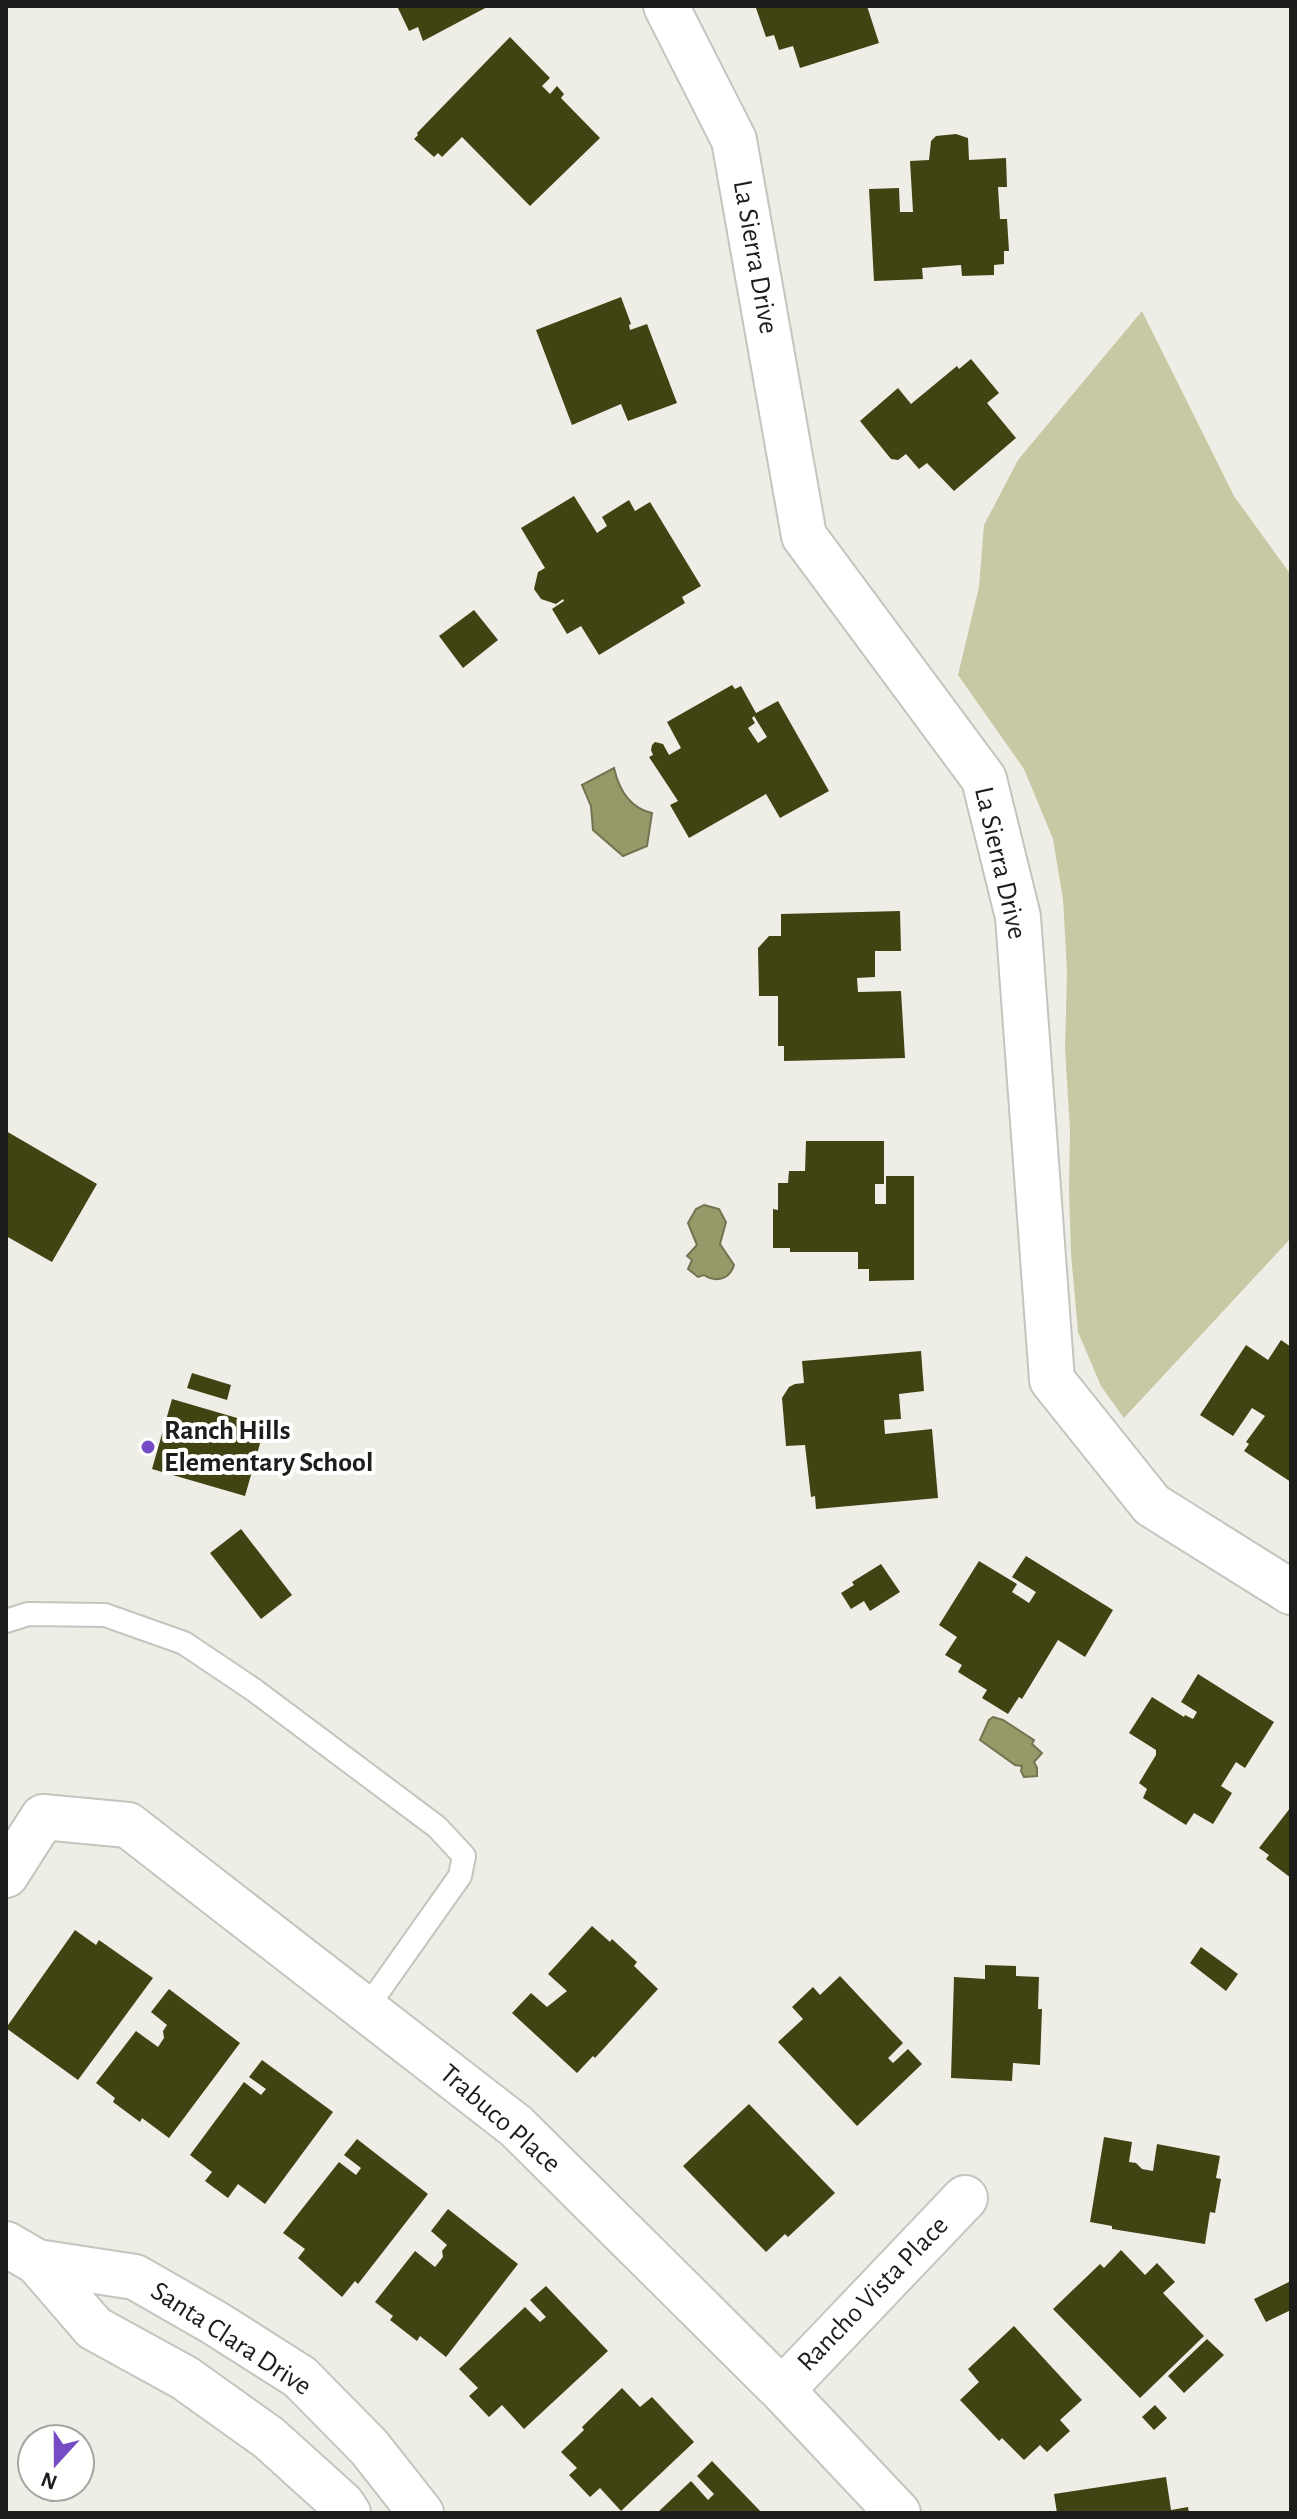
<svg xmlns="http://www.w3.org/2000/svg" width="1297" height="2519" viewBox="0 0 1297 2519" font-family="'Alegreya Sans',sans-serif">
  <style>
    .green { fill: #c7c9a4 }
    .water { fill: #979968; stroke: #727451; stroke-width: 2 }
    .building { fill: #424313; fill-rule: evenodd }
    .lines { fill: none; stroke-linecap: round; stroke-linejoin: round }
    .service-casing { stroke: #c4c5be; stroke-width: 26 }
    .minor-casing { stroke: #c4c5be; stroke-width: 48 }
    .secondary-casing { stroke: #c4c5be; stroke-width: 48 }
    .service { stroke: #fff; stroke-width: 22 }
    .minor { stroke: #fff; stroke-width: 44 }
    .secondary { stroke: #fff; stroke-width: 44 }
    .poi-dot { fill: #754cc5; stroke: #fffffe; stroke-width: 3 }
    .labels { text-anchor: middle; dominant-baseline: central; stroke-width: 8; stroke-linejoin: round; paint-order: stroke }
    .street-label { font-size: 28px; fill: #1d1d1b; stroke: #fffffe }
    .poi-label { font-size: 28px; font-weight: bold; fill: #1d1d1b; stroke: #fffffe; text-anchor: start }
  </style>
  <rect width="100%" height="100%" fill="#eeeee7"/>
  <path class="green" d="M1142,311L1234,496L1291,575V1238L1124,1418L1101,1386L1078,1332L1071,1254L1069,1190L1070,1129L1065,1049L1067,972L1063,899L1053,839L1024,769L958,675L979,587L984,525L1018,460Z"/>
  <path class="water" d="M614,768C619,790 630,808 652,813L647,846L623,856L593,830L591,806L582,785Z
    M704,1205L719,1209L726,1222L720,1244L734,1265C730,1279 716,1283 704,1275L698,1277L688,1269L692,1260L687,1256L697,1245L688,1223L696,1209Z
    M993,1717L1003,1720L1034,1740L1032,1744L1042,1753L1034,1762L1037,1768V1776L1024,1777L1021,1771L1022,1766L1015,1765L980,1740L989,1720Z"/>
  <path class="building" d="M397,6H489L423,41L418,27L409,31Z
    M760,6H867L879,43L800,68L793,46L779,50L774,35L766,37L756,8Z
    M510,37L550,78L542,86L550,94L557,86L564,94L561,98L600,138L530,206L462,137L442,157L438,153L434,157L414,139L418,135L417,133Z
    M956,134L968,138L969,160L1006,158L1007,187H998L1000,219H1007L1009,251H1004V264L994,265V275L962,276L961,265L922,268L923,279L874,281L869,189L899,188L900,212H913L910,161L929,160L931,141L936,136Z
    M621,297L631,324L629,325L630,330L647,324L677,403L628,421L621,404L572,425L536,330Z
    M971,359L999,393L987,403L1016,438L954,491L927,463L919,469L906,454L898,460L891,459L860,421L898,388L911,404L957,366L959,369Z
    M574,496L597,533L607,526L602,517L629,500L635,511L650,502L701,586L682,597L685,603L599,655L581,626L567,634L552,609L564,601L563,599L556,604L541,599L534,589L538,572L545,568L521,528Z
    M474,610L498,640L463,668L439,636Z
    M732,685L735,689L741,686L756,713L778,701L829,791L780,818L766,794L689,838L670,805L678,801L649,757L653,755L651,750L652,745L655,742L663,744L669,755L681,748L667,722ZM754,716L767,737L758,743L748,728L755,723L752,718Z
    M900,911L901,951H875V977L857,978L858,992L901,991L905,1058L784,1061V1046H778V996H759L758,948L769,936H781V914Z
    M6,1131L97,1184L52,1262L6,1236Z
    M806,1141H884V1184H875V1204H886V1176H914V1280L869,1281V1269H858V1252H790V1248H773V1209L778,1210V1183H788L789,1171H805Z
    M1281,1340L1291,1347V1482L1244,1451L1249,1444L1246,1442L1265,1416L1252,1408L1233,1436L1200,1415L1246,1345L1268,1360Z
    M921,1351L924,1391L899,1394L901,1419L884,1420L885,1434L932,1429L938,1498L816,1509L815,1496L811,1497L805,1445L786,1446L782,1398L789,1387L795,1384L804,1383L802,1361Z
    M192,1373L231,1385L227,1400L187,1388Z
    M172,1399L265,1426L245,1496L152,1469Z
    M241,1529L292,1595L261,1619L210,1553Z
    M1026,1556L1113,1610L1085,1657L1058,1640L1022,1699L1019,1697L1008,1714L982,1698L987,1690L958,1672L962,1665L945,1655L957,1637L939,1625L979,1561L1017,1584L1012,1592L1029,1603L1036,1592L1012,1577Z
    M881,1564L900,1592L870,1611L864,1601L851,1609L841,1593L854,1585L852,1582Z
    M1198,1674L1274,1722L1245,1768L1236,1762L1221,1786L1232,1793L1213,1824L1194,1813L1186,1825L1143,1798L1147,1789L1139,1783L1156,1755V1750L1129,1733L1152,1697L1184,1717L1185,1715L1193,1719L1197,1712L1181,1702Z
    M1291,1807V1878L1266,1859L1269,1855L1259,1848Z
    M592,1926L610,1942L612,1939L637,1962L634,1966L658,1989L595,2058L593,2056L577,2073L512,2013L531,1993L547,2007L567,1991L548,1974Z
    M75,1930L96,1945L99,1940L153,1978L78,2080L6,2028Z
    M1201,1947L1238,1974L1226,1991L1190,1963Z
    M985,1965L1016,1966V1976L1039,1977L1038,2009H1042L1040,2065L1013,2063L1012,2081L951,2078L954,1977L985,1979Z
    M840,1976L903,2043L888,2058L893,2063L908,2049L922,2064L857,2126L778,2042L803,2019L792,2007L813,1987L820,1995Z
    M169,1989L240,2043L169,2138L142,2118L140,2122L113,2102L115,2098L96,2083L136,2031L158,2047L164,2038L163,2031L167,2025L151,2012Z
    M262,2060L333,2112L265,2204L238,2184L228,2198L205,2181L212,2172L190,2155L244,2082L261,2095L266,2089L249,2077Z
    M749,2104L835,2193L788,2237L785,2234L766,2252L683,2166Z
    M1104,2137L1132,2142L1129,2162L1136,2163L1142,2169L1153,2171L1157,2144L1220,2156L1216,2178L1221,2179L1215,2213L1210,2212L1205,2244L1112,2229V2226L1090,2222Z
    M357,2139L428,2194L358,2284L355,2281L342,2297L298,2258L305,2249L283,2233L339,2162L356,2175L361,2168L344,2155Z
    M448,2209L518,2264L446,2357L420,2336L417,2341L390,2320L393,2316L375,2302L415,2251L435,2267L443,2257L442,2251L447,2245L431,2231Z
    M1121,2250L1145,2275L1157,2263L1175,2282L1163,2293L1204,2336L1140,2398L1053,2309L1100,2264L1104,2268Z
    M1291,2281V2310L1266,2322L1254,2299Z
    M546,2286L608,2351L524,2429L502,2405L489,2417L469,2396L478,2388L459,2369L525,2307L540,2322L546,2317L530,2300Z
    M1014,2326L1082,2400L1060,2420L1070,2431L1047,2452L1040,2445L1024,2460L1002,2438L999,2441L960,2400L979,2382L968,2369Z
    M1207,2339L1224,2355L1184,2393L1168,2376Z
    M622,2388L640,2407L652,2397L694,2442L621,2511L600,2488L590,2497L569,2475L577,2468L561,2452L584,2430L582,2427Z
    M1155,2405L1167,2418L1154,2430L1142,2417Z
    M712,2461L762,2513H657L691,2481L708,2500L714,2494L697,2476Z
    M1166,2477L1171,2510L1188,2507L1189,2513H1057L1054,2494Z"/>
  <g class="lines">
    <g class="service-casing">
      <path id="service" d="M6,1621L28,1614L105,1615L184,1643L254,1690L437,1827L464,1856L460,1876L366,2009"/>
    </g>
    <g class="minor-casing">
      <path id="minor" d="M666,6L734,140L804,536L984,779L1018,917L1052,1380L1152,1505L1291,1592
        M6,1875L43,1817L128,1825L516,2126L782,2390L898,2513
        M782,2390L965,2198"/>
    </g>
    <g class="secondary-casing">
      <path id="secondary" d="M6,2244L37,2262L94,2328L185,2378L269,2438L342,2504L348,2513
        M37,2262L135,2277L215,2323L300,2377L369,2447L421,2513"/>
    </g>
    <use href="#service" class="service"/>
    <use href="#minor" class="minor"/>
    <use href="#secondary" class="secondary"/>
  </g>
  <circle class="poi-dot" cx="148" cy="1447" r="8"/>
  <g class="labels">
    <g class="street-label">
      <text transform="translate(755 257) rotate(80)">La Sierra Drive</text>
      <text transform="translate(1000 863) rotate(77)">La Sierra Drive</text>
      <text transform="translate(500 2119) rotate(41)">Trabuco Place</text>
      <text transform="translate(873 2294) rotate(-46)">Rancho Vista Place</text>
      <text transform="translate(231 2339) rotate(33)">Santa Clara Drive</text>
    </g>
    <g class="poi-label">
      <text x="164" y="1431">Ranch Hills<tspan x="164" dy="32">Elementary School</tspan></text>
    </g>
  </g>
  <rect width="1297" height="2519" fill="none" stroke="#1d1d1b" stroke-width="16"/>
  <g transform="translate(56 2463) rotate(201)"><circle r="38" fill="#fffffe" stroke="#a5a5a3" stroke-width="2"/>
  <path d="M0-6L14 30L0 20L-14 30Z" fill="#754cc5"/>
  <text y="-12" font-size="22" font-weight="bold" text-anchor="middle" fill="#1d1d1b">N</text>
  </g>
</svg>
